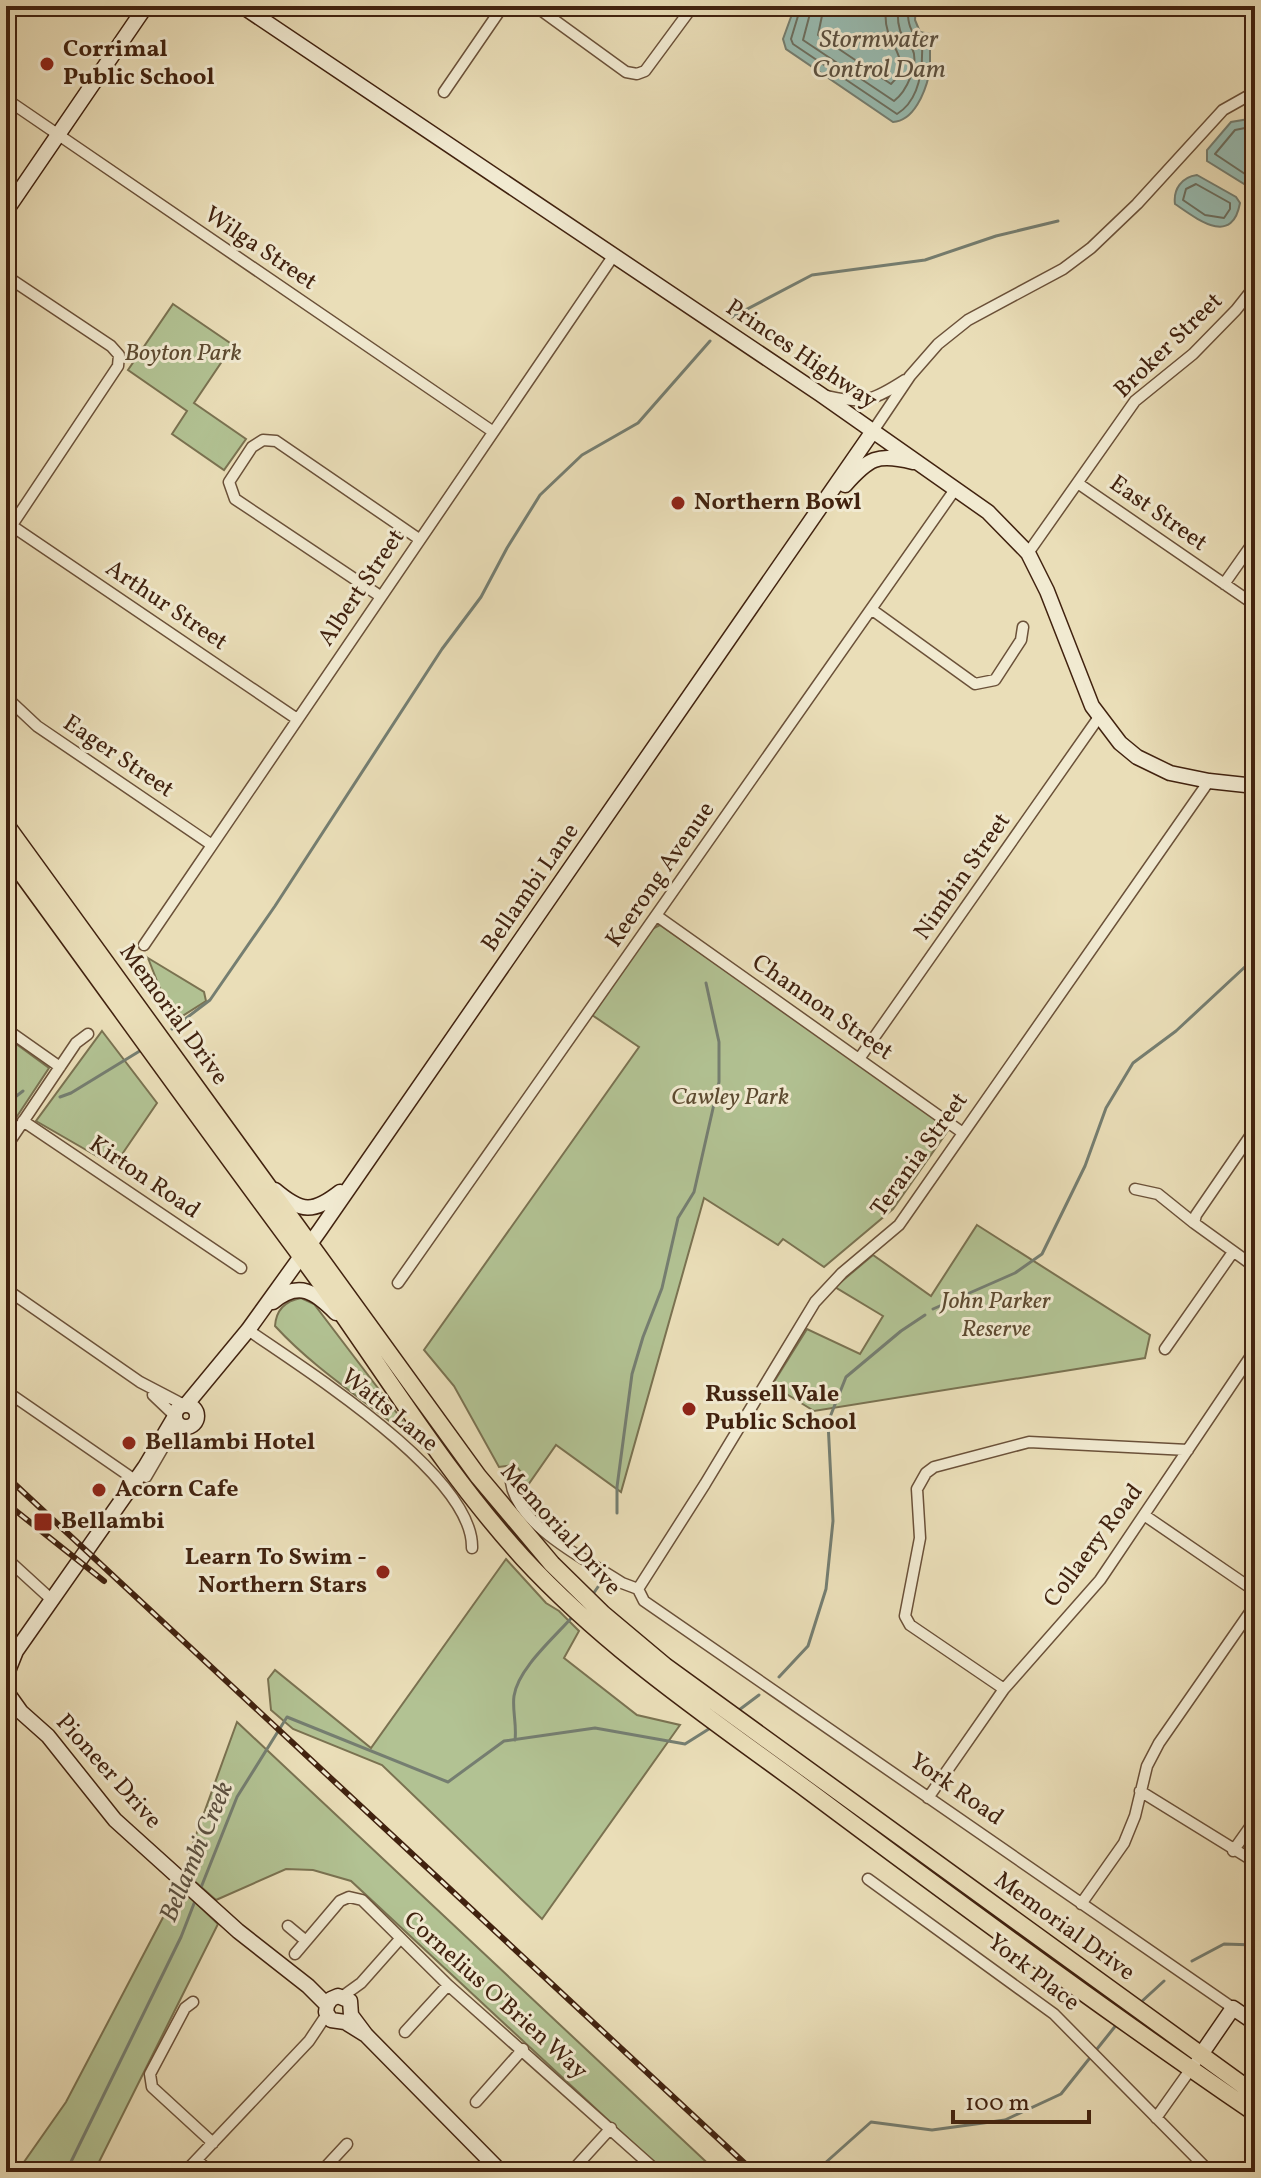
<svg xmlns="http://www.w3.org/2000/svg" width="1261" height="2178" viewBox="0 0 1261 2178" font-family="Vollkorn,serif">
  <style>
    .green { fill: #b2c293; stroke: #7a7251; stroke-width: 2 }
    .water { fill: #98bcb2; stroke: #757e71; stroke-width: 2 }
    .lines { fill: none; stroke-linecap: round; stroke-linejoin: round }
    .shore { stroke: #6c6f60; stroke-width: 2 }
    .stream { stroke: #757e71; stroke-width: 3 }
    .street-casing { stroke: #6b5139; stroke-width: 13 }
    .secondary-casing { stroke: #41220f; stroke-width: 17 }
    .primary-casing { stroke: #41220f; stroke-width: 19 }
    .street { stroke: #f1ead1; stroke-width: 10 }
    .secondary { stroke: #f1ead1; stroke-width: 14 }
    .primary { stroke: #eadeb8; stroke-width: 16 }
    .rail-casing { stroke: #41220f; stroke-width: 6 }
    .rail { stroke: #f1ead1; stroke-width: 3; stroke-dasharray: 9; stroke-linecap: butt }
    .poi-dot { fill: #8f2418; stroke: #f1ead1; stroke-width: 3 }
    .labels { text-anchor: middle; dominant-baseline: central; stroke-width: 6; stroke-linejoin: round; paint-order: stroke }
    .poi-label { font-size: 24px; font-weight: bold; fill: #41220f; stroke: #f1ead1; text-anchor: start }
    .street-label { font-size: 24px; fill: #41220f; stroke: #f1ead1 }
    .park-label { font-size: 24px; font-style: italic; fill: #5d4a30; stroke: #f1ead1 }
    .water-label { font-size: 26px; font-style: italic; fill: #5b5040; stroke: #f1ead1 }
  </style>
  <rect width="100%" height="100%" fill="#eadeb8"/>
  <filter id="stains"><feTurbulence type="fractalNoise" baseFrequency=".0025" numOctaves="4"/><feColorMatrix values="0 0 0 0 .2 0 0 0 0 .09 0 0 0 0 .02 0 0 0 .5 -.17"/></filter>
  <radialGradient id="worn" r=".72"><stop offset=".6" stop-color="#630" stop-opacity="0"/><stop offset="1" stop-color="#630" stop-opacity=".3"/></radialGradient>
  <path class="green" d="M173,304L233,345L194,403L246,439L224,470L172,434L187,411L128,370Z
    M660,925L936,1116L949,1129L893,1209L824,1267L783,1239L778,1245L704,1198L621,1492L556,1445L521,1495C521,1482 527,1474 514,1465L499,1467L454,1386L424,1350L639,1047L592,1015L652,929Z
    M148,958L204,992L206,1001L173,1022Z
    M102,1031L157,1103L114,1166L36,1121Z
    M8,1038L49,1068L6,1133V1041Z
    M977,1225L1150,1335L1145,1358L814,1411L772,1385L807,1329L860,1354L883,1316L835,1287L873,1255L931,1296Z
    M301,1298L314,1304L425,1450C376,1407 319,1374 275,1326C276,1311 285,1301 301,1298Z
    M506,1559L546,1603L559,1611L579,1631L564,1658L637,1715L680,1725L542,1919L382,1765L293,1729L271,1710L268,1679L275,1670L371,1748Z
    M237,1722L717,2172H664L351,1881L313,1870L286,1869L216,1900L183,1871Z
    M179,1887L218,1924L94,2172H17L66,2102Z"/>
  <path class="water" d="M795,6H916L915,20L920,32L930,34V68L939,72L938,76L929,75C925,92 914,121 893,122L786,49L783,39Z
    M1255,118V183L1249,187L1207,161V150L1231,122Z
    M1197,175L1236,197L1240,203C1232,247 1197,219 1175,204C1173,189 1182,177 1197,175Z"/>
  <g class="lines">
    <path class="shore" d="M801,6L791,39L793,44L897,114C920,100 923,67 922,43C910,33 907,22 908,6
      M812,6L803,40L894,101C906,92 920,64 912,48C911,46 908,45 907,43C898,33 897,19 898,6
      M824,6L818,35L891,84C911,65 895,52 888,32C885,23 885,15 886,6
      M1255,126L1235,130L1215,154L1248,176L1255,177
      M1196,184L1230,203V209L1224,218L1205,215L1183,200L1186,189Z"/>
    <path class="stream" d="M732,317L812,275L925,260L996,236L1058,221
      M172,1029L210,1000L275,906L442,649L481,597L507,548L540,495L582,455L638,423L710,341
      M60,1097L71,1093L143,1049
      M6,1104L23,1091
      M933,1309L1015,1273L1042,1254L1085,1166L1106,1108L1133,1063L1176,1031L1247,965
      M617,1513V1487L632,1374L643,1337L662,1288L678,1218L694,1192L719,1082V1042L706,983
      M593,1594L600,1584
      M779,1677L808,1646L826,1589L833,1521L828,1422L846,1377L901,1331L925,1315
      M739,1710L759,1695
      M515,1740C517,1725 512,1709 514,1696C518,1668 556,1636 574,1615
      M200,1890L237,1797L287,1717L448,1782L504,1741L595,1728L685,1744L712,1727
      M1192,1961L1224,1944L1255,1945
      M1140,2003L1164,1981
      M66,2172L181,1937L195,1901
      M815,2172L871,2122L932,2130L1005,2120L1061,2094L1117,2024"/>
    <g class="street-casing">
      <path id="street" d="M535,6L626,72L637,74L645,71L693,6
        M444,92L503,6
        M6,99L492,431
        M6,276L111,346L119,355L118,366L6,534
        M827,396C864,405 874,400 905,380
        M873,431L910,376L938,344L968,320L1063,269L1091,248L1137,204L1223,110L1255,92
        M1079,484L1255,605
        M12,526L297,719
        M1028,553L1135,401L1193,354L1236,310L1255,286
        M1224,584L1255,540
        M380,596L235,499L229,482L252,447L263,440L276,441L419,539
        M871,609L975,684L995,680L1021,640L1023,627
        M6,697L37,726L212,845
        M657,916L963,1133
        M144,945L614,255
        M6,1029L60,1067
        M859,1059L1099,717
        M23,1121L241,1268
        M1255,1129L1196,1215L1194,1223L1255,1267
        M6,1147L76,1043L88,1034
        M1135,1189L1158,1194L1194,1223
        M398,1283L956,488
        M6,1289L140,1382L184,1405
        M248,1330C304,1369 474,1475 472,1548
        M1165,1349L1233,1252
        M6,1391L135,1480
        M153,1395L174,1415
        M146,1477L164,1446
        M511,1482C517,1526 587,1560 622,1583L638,1589
        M1144,1515L1255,1591
        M6,1558L52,1600
        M638,1589L705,1484L815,1302L842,1273L899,1225L1209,781
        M638,1589L644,1601L1233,2008
        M1004,1689L910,1625L905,1616L920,1538L917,1489L926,1473L934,1467L1029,1442L1188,1450
        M1140,1791L1255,1862
        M928,1798L1004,1689L1100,1580L1255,1350
        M1233,1851L1255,1820
        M868,1879L1054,2014L1210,2172
        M1081,1904L1124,1843L1135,1816L1147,1766L1159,1743L1255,1605
        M288,1926L306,1941
        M295,1954L340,1901L349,1897L362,1900L448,1985L658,2172
        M343,1996L361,1983L400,1939
        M193,2002L185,2008L150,2074L152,2087L213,2143
        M405,2032L448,1985
        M476,2102L523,2049
        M1156,2118L1200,2056
        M197,2160L210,2172
        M185,2172L309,2041L327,2014
        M321,2172L347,2144
        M571,2172L611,2128"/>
    </g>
    <g class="secondary-casing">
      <path id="secondary" d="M242,6L820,394L988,512L1028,553L1047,591L1092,706L1120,743L1137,757L1170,773L1209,781L1255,786
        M6,211L146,6
        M845,485C869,458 877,453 913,462
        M275,1190C302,1213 313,1213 340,1192
        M273,1302C299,1280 315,1292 336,1313
        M175 1416a11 11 0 1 1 22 0a11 11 0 1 1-22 0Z
        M186,1405L248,1330L320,1230L873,431
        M6,1676L16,1651L145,1467L174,1418
        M6,1691L21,1712L48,1736L115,1820L238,1931L308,1986L327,2005L326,2012L331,2020L345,2022L366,2035
        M327,2005L331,1999L338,1996L350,2001L351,2015L366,2035L501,2172
        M1200,2056L1233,2008L1255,2023"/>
    </g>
    <g class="primary-casing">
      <path id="primary" d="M6,825L478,1476L552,1564L603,1614L665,1666L1255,2094
        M6,852C107,990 207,1130 309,1267C380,1364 442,1469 523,1558C607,1649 710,1718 809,1791C956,1901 1104,2010 1255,2113"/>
    </g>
    <use href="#street" class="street"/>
    <use href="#secondary" class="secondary"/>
    <use href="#primary" class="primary"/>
    <g class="rail-casing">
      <path id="rail" d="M6,1476L754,2172
        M6,1503L104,1581"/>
    </g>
    <use href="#rail" class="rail"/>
  </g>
  <g class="poi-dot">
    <circle cx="47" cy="64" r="8"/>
    <circle cx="678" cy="503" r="8"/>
    <circle cx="689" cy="1409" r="8"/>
    <circle cx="129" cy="1443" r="8"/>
    <circle cx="99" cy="1490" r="8"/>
    <rect x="33" y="1512" width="20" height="20" rx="4"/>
    <circle cx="383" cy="1572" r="8"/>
  </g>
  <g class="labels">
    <g class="poi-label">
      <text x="63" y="50">Corrimal<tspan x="63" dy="28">Public School</tspan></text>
      <text x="694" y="503">Northern Bowl</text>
      <text x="705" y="1395">Russell Vale<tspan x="705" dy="28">Public School</tspan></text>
      <text x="145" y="1443">Bellambi Hotel</text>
      <text x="115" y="1490">Acorn Cafe</text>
      <text x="61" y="1522">Bellambi</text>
      <text x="367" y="1558" text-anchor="end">Learn To Swim -<tspan x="367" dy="28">Northern Stars</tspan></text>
    </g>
    <g class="street-label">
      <text transform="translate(260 249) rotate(34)">Wilga Street</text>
      <text transform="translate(1169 346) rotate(-44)">Broker Street</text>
      <text transform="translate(801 355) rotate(34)">Princes Highway</text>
      <text transform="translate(1158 514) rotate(35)">East Street</text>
      <text transform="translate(362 588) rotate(-56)">Albert Street</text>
      <text transform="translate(166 606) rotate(34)">Arthur Street</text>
      <text transform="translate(118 757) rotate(34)">Eager Street</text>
      <text transform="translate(661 875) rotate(-55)">Keerong Avenue</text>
      <text transform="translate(963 877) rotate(-55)">Nimbin Street</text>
      <text transform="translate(531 888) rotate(-55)">Bellambi Lane</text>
      <text transform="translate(822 1008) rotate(35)">Channon Street</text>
      <text transform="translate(173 1015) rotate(54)">Memorial Drive</text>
      <text transform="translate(920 1155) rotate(-54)">Terania Street</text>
      <text transform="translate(144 1178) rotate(34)">Kirton Road</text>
      <text transform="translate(389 1411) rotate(39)">Watts Lane</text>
      <text transform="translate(560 1530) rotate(48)">Memorial Drive</text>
      <text transform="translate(1094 1546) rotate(-53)">Collaery Road</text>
      <text transform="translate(108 1772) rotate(48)">Pioneer Drive</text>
      <text transform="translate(956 1790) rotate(35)">York Road</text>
      <text transform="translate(1064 1927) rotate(36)">Memorial Drive</text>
      <text transform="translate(1033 1973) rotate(38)">York Place</text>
      <text transform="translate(495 1996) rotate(42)">Cornelius O'Brien Way</text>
    </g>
    <g class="park-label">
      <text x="183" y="354">Boyton Park</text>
      <text x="730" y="1098">Cawley Park</text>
      <text x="996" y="1302">John Parker<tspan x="996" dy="28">Reserve</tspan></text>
    </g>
    <g class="water-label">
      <text x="879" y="40">Stormwater<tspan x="879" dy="30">Control Dam</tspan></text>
      <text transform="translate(197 1852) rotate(-67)">Bellambi Creek</text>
    </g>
  </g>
  <rect width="1261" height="2178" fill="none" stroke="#eadeb8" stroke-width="32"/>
  <rect x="8" y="8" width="1245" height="2162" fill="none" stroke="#41220f" stroke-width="4"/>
  <rect x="16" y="16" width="1229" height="2146" fill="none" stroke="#41220f" stroke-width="2"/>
  <path d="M953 2110v12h136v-12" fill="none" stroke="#41220f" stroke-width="4"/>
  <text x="965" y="2110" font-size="24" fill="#41220f" stroke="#f1ead1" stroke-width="6" paint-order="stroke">100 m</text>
  <rect width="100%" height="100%" filter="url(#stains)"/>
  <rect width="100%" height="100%" fill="url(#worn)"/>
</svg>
